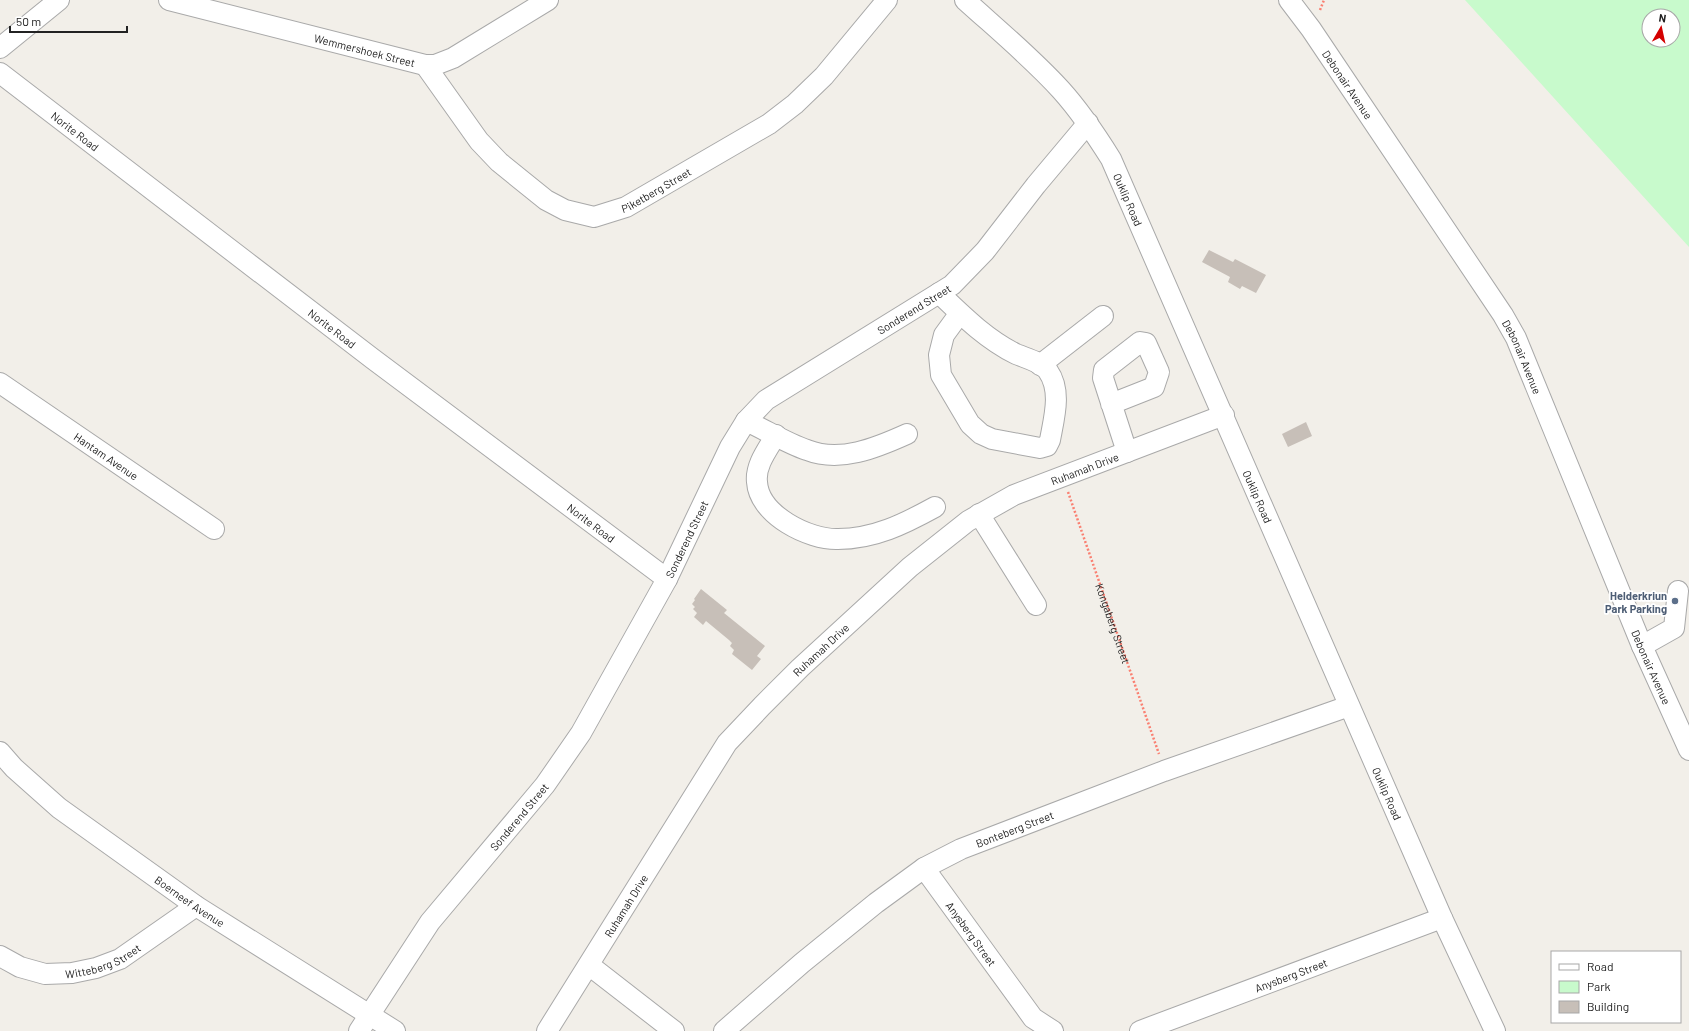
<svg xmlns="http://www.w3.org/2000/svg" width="1689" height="1031" viewBox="0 0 1689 1031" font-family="Barlow,sans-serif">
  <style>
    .park { fill: #c8facc; fill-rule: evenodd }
    .building { fill: #c7bfb8 }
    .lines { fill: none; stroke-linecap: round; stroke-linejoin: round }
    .minor-casing { stroke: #a9a9a9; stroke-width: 22 }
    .path { stroke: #fa8072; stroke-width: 2.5; stroke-dasharray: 2 2; stroke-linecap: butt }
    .minor { stroke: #fff; stroke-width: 20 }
    .service-dot { fill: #5c6f8a; stroke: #fff; stroke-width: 1.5 }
    .labels { text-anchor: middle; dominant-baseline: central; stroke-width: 3.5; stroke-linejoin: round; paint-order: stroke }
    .street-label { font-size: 11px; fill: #222; stroke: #fff }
    .service-label { font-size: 11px; font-weight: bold; fill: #4e5e75; stroke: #fff; text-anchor: end }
  </style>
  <rect width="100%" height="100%" fill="#f2efe9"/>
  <path class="park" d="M1465,0H1689V247ZM1649,16H1673V40H1649Z"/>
  <path class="building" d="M1209,250L1233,262L1235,259L1266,275L1256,293L1242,286L1240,289L1228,282L1230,277L1202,262Z
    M1306,422L1312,436L1288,447L1282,434Z
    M701,589L727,610L724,613L765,646L757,656L761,659L752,670L732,654L734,650L730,646L732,643L729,640L706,621L703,625L694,617L697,613L693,609L695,607L692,604L695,600L694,599Z"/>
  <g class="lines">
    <g class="minor-casing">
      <g id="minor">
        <path id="s2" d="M169,0L425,65H435L453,58L548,0"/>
        <path id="s3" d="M965,0C997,29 1032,58 1061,90C1080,111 1096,135 1111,159L1442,918L1495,1031"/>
        <path id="s4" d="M1289,0L1311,29L1503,315L1516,338L1642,646L1689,750"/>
        <path d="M0,48L59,0"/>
        <path id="s5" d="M425,65L479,141L499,162L546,200L565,210L594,217L626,207L769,124L795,104L824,76L887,0"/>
        <path id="s6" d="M0,73L373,359L667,579"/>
        <path d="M939,293C963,316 986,339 1016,354C1025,358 1042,362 1048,371C1062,391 1054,418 1050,440L1047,446L1040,448L992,439L981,434L970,424L941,375L939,355L944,335L960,313"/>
        <path d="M1040,365L1103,316"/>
        <path id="s7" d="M0,383L214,529"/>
        <path d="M1111,404L1154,387L1159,372L1146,343L1140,342L1104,370L1103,378L1127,452"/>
        <path d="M746,421C766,430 786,443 807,450C840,463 876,448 907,434"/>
        <path d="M776,435C768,449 755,465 757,482C759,515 809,540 838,539C874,539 904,524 935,507"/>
        <path d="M979,514L1036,605"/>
        <path d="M1642,646L1674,628L1678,591"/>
        <path id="s8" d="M0,752L14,768L59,808L196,906L395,1031"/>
        <path id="s9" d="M924,868L1033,1018L1053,1031"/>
        <path id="s10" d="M0,956L20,967L45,974L72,973L96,968L120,959L196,906"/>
        <path d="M589,965L674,1031"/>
        <path id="s11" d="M359,1031L430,922L545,785L581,733L667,579L730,447L746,421L766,400L952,285L985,251L1036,185L1088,123"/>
        <path id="s12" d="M547,1031L727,743L762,706L800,668L910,567L968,521L1014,495L1224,415"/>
        <path id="s13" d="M724,1031L802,963L876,903L924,868L961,849L1164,771L1349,706"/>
        <path id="s14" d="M1140,1031L1442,918"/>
      </g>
    </g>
    <g class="path">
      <path d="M1320,10L1324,0"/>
      <path id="s1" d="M1068,492L1159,754"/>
    </g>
    <use href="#minor" class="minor"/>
  </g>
  <circle class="service-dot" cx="1675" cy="601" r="4"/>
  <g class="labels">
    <g class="street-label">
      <text stroke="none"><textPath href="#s2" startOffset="202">Wemmershoek Street</textPath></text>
      <text stroke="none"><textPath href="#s4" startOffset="103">Debonair Avenue</textPath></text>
      <text stroke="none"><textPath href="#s6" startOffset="95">Norite Road</textPath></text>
      <text stroke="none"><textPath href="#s5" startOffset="302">Piketberg Street</textPath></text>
      <text stroke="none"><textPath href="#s3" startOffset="261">Ouklip Road</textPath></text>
      <text stroke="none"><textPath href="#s11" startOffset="928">Sonderend Street</textPath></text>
      <text stroke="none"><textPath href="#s6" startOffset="419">Norite Road</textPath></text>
      <text stroke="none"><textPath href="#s4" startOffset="427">Debonair Avenue</textPath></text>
      <text stroke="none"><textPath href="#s7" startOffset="129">Hantam Avenue</textPath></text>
      <text stroke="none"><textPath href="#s12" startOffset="796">Ruhamah Drive</textPath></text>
      <text stroke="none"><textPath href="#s3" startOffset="585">Ouklip Road</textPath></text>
      <text stroke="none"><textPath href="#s6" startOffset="743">Norite Road</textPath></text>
      <text stroke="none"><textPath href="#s11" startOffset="593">Sonderend Street</textPath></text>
      <text stroke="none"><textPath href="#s1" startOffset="139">Kongaberg Street</textPath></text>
      <text stroke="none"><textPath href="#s12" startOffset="472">Ruhamah Drive</textPath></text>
      <text stroke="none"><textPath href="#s4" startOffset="763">Debonair Avenue</textPath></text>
      <text stroke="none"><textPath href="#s3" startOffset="909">Ouklip Road</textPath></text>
      <text stroke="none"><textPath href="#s11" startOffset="268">Sonderend Street</textPath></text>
      <text stroke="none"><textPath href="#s13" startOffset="357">Bonteberg Street</textPath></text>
      <text stroke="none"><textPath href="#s8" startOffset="242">Boerneef Avenue</textPath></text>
      <text stroke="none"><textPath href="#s12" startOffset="148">Ruhamah Drive</textPath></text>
      <text stroke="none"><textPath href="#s9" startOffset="81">Anysberg Street</textPath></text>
      <text stroke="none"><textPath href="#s10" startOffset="109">Witteberg Street</textPath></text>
      <text stroke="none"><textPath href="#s14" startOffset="161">Anysberg Street</textPath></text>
    </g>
    <g class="service-label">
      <text x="1667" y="595">Helderkriun<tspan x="1667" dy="13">Park Parking</tspan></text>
    </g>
  </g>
  <rect x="1551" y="951" width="130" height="72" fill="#ffffff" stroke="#a7a7a7"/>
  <rect x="1559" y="964" width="20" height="6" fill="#ffffff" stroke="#a7a7a7"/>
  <text x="1587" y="971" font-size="12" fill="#222222">Road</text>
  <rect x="1559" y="981" width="20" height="12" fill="#c8facc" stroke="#a7a7a7"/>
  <text x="1587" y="991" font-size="12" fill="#222222">Park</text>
  <rect x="1559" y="1001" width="20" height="12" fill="#c7bfb8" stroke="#a7a7a7"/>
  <text x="1587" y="1011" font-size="12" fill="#222222">Building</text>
  <g transform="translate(1661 28) rotate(9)"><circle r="19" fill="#ffffff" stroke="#a7a7a7"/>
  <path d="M0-3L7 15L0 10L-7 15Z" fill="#d40000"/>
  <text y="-6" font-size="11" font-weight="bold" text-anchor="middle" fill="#222222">N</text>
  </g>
  <path d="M10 26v6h117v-6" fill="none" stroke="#222222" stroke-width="2"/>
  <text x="16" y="26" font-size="12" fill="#222222" stroke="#ffffff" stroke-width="3" paint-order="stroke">50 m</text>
</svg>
